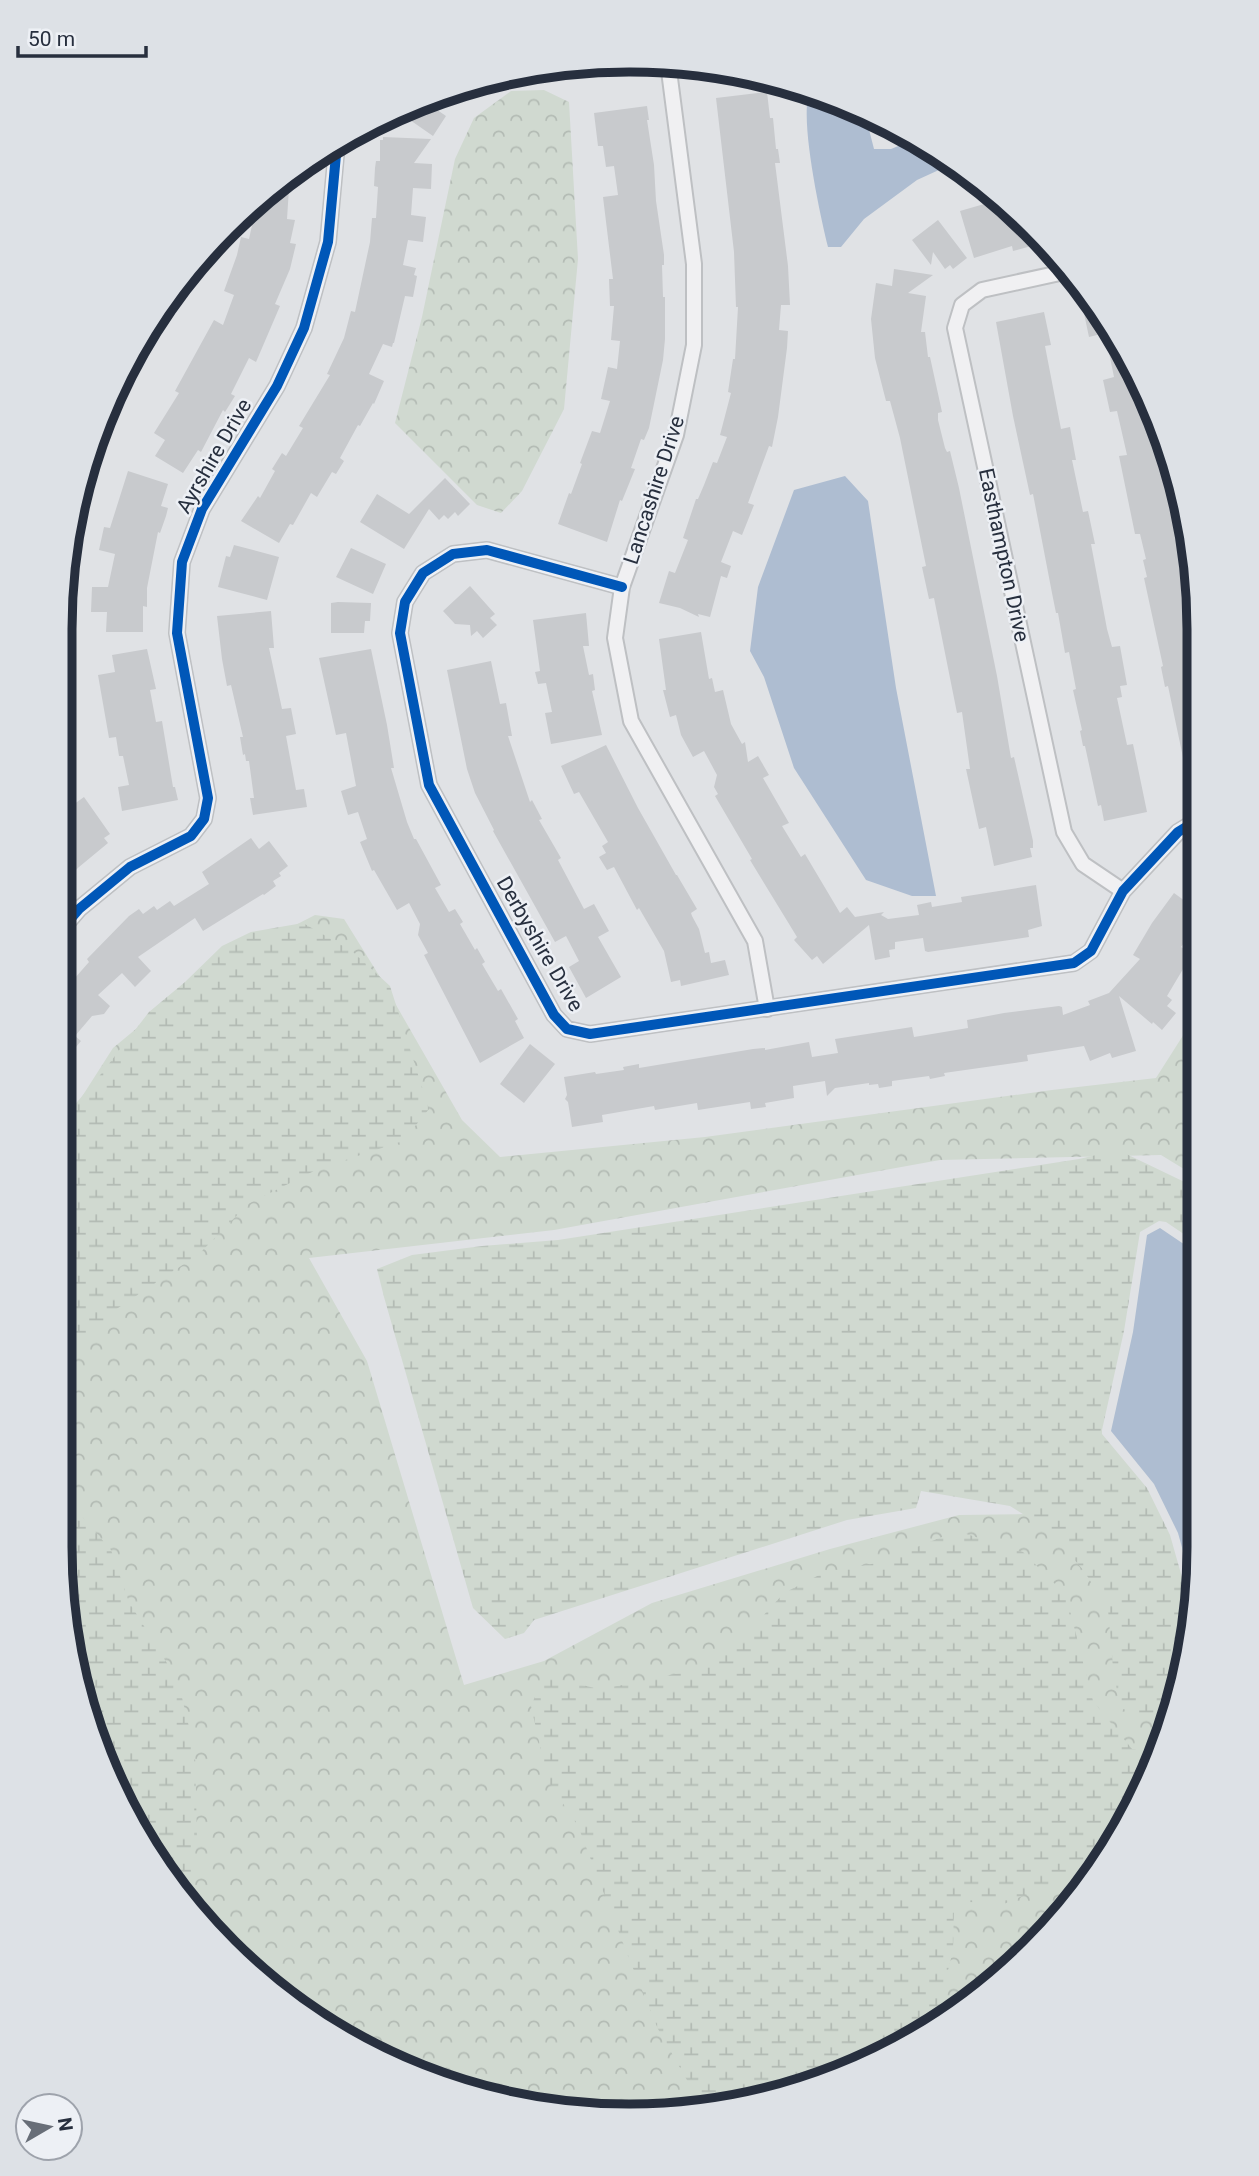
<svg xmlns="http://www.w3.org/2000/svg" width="1259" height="2176" viewBox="0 0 1259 2176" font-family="Roboto,sans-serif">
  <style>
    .forest { fill: url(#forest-crowns) }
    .wetland { fill: url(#wetland-marsh) }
    .water { fill: #aebdd1 }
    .building { fill: #c8cacd }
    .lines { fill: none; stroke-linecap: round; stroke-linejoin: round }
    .street-casing { stroke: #bec0c3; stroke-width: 18 }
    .street { stroke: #f0f0f2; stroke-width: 14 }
    .cycleway-casing { stroke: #edf0f5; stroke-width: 15 }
    .cycleway { stroke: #0057b8; stroke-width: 10 }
    .labels { text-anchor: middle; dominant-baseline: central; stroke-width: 5; stroke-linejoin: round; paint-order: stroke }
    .street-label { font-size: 21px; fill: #272f3e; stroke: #edf0f5 }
    .rim { fill: none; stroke: #272f3e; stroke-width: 9 }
  </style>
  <defs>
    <pattern id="forest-crowns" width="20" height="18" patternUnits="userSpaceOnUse" patternTransform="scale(1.75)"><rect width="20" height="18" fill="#d0d9d0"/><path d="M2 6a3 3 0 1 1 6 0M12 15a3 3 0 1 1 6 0" fill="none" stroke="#b3bbb4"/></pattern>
    <pattern id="wetland-marsh" width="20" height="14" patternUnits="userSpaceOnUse" patternTransform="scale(1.75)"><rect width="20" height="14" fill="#d0d9d0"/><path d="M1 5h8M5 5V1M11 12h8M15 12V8" fill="none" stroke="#b3bbb4"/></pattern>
  </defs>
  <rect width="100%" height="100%" fill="#e0e2e5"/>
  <path class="forest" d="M544,90L569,102L578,259L564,409L522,491L501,513L477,505L395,423L422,317L455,159L474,118L511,91Z
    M315,915L344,919L380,977L462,1120L500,1157L705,1137L1052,1090L1156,1078L1196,1015L1197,1177L1161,1155L940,1160L554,1230L309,1258L367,1361L464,1685L544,1661L652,1603L830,1549L959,1515L1029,1514L1096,1547L1171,1720L1169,1729L1123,1832L1005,1975L847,2073L666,2115L482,2097L312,2020L177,1893L90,1729L60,1546V1131L113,1048L206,971Z"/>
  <path class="wetland" d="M303,923L352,951L390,986L429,1109L403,1141L318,1169L248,1204L199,1254L115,1310L60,1363V1122L101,1074L149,1012L185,982L222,946L251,932Z
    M1118,1150L1197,1188V1243L1166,1222L1159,1221L1140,1232L1124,1331L1102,1430V1434L1147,1488L1170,1535L1187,1595L1195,1601L1170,1725L1120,1708L1113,1668L1108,1609L1084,1571L1050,1531L1010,1506L921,1491L916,1508L847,1520L534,1620L524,1633L505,1639L473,1608L384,1297L377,1269L412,1255L482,1246L558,1240L1079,1159Z
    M60,1493L66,1498L111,1550L129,1602L178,1681L195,1752L197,1839L187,1902L177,1893L90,1729L60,1547Z
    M957,1531L1023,1552L1066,1595L1093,1701L1132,1749L1159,1752L1131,1813L1125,1811L1092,1853L1053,1883L999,1906L971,1902L954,1905L953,1951L940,2001L943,2014L847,2073L707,2106L696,2096L658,2029L628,1956L578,1826L548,1781L531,1706L544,1676L599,1689L647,1681L711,1665L739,1642L784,1593L825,1572L877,1563Z"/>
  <path class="water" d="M811,89L865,114L874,149H891L918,138L952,164L917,180L864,219L841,247H828C821,219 797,111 811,89Z
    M845,476L868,501L896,688L936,896H912L866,880L794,768L764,677L750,651L758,587L794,490Z
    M1160,1228L1197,1253L1198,1583L1196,1593L1194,1591L1178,1533L1154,1484L1111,1431L1133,1332L1147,1235Z"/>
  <path class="building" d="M767,92L770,118H773L776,149H778L780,163H775L788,266L790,305H781L779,330L788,331L787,348L778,417L772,447L769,446L748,503L754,505L742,535L733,531L721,562L731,566L727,578L721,576L710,617L698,614L699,617L680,608L659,603L669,571L675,573L688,540L683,538L696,499H698L704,485L713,462L717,463L727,437L720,435L731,393L728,392L733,359H735L738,307H736L734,252L716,98Z
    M424,101L446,116L433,136L397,111Z
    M647,106L649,120H647L654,165L656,201L664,255V265H662L663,297H665V339L663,360L649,428L644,440L641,439L631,468L635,469L622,501L620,500L607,542L558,524L569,493L571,494L582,464L580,463L592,431L600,433L610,401L601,399L608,367L617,369L620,341L611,340L614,306H610L609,279H613L603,197L618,195L614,166L606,167L603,146H598L594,113Z
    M383,137L431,139L414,163L432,164L431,189L413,188L411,215L426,217L423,242L408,240L403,265L416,268L414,275L417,276L413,297L405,296L394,343H393L392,347L383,344L369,374L384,381L374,404L373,403L360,426L358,425L340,458L344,461L336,474L332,472L317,497L311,493L293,525L290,524L279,543L241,521L258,496L260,498L275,471L272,469L282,453L286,456L303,428L299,426L330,375L327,374L344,338L351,311L355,312L370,242L372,218H376L378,187L374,186L375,168L376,161H380V140H383Z
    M290,173L287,219L295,220L290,243L296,244L290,269L275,304L280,306L256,362L249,358L231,394L235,396L225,412L223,410L201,452L198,450L183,473L155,456L165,440L154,433L179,393L175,391L214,320L223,325L234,295L224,291L237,255L241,237L249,239L255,212H257L258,201Z
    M998,200L1032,226L1046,242L1013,251L1012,246L974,258L960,211Z
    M938,220L967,258L953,269L950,265L945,269L933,252L931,265L912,240Z
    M894,269L933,275L908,293L926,296L921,332H925L928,357H930L942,412L938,413V420L945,448L947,452L950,451L959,488L997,676L1011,758L1014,757L1033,841V848H1030L1032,857L994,866L986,827L979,829L966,769H970L962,712L957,713L934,598L929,599L922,567L926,566L900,438L890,401H886L875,358L871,319L876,283L892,286Z
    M1094,301L1104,313L1161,430L1190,556L1195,580V785L1189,786L1168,686L1165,687L1161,667L1163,666L1144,578L1147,577L1143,560L1146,559L1140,534H1135L1119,456L1127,455L1117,411L1110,412L1103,380L1114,377L1105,333L1089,337L1082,304Z
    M1044,312L1051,345L1045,346L1061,429L1070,427L1076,460H1072L1083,512L1088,511L1095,544H1091L1107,629L1112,647L1120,646L1127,685L1120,686L1122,697L1117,698L1127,745L1133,744L1147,812L1104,821L1101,805L1098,806L1085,746H1083L1080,731L1082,730L1073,690L1076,689L1069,652L1065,653L1058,613H1056L1052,593L1033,494L1030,495L1013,416L996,322Z
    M155,318L166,326L151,349L138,341Z
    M128,471L168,484L161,506L168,508L166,516L160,533L158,532L147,588V607L143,606V632H106L107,612H91L92,587H108L115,554L99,550L104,527L110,528Z
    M445,478L470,504L458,516L455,512L448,519L444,515L439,520L429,509L404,549L360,522L377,494L409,514Z
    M234,545L279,557L267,600L218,587L226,556L230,557Z
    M351,548L386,564L373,594L336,577Z
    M470,586L495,614L490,618L497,625L483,638L477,631L471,636L470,625L455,624L443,611Z
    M338,602L371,603L370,621H365L364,633H331V603Z
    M271,611L274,648H269L282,709L291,708L296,734L286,736L296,790L304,789L307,807L253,815L250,798H254L249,761H246L245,754L243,755L240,737H243L231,685L227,686L222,659L217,616Z
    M586,613L589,646H583L589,675L593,674L595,690L592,691L602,735L551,744L545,713L552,712L546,683L538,684L535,672L540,671L533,620Z
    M701,632L709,679L712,678L715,692L723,690L731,724L742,744L745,742L748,762L758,756L769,775L763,778L789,823L782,826L801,857L805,854L840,913L847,907L855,917L884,912L881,915L888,919L919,915L917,905L931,902L932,907L962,902L961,897L1036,885L1042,926L1028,930L1029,937L928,952L925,951L923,938L895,942V949L889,950L890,957L875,960L869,925L823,964L817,956L812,960L794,940L797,937L750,860L752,859L715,796L718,794L714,787L717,775L704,751L693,757L681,735L676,715L670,717L663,690H666L659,639Z
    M147,649L156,689L150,690L156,722L162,721L173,787H175L178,800L122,811L118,787L129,785L123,756H119L116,737L109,738L98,675L115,672L112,655Z
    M371,649L387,725L394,768H391L407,822L414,839H416L441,885L435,888L449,912L455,909L463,922L460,924L475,950L477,948L485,962L482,964L498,991L501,989L518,1019L515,1021L524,1038L480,1063L424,955L428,953L418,935L420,924L409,903L397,910L374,870L372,871L360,842L367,839L358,812L348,815L341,791L356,786L346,733L336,735L319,658Z
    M491,661L500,704L506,703L512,736H508L530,802L532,800L542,819L539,820L561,858L558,860L584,909L594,904L609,931L598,937L621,977L586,998L569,967L579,961L566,936L555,942L493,831L494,830L475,793L467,769L447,670Z
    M606,745L638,808L676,875H677L697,909L691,913L692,916L699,929L705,953L709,952L711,963L725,960L729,975L681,986L680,980L671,982L664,951L639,908L637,910L614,867L607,870L599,857L606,853L602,846L608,842L579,792L574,794L561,766Z
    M84,797L110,834L104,838L108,843L79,867L60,885V827L69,821L63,812Z
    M251,838L259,849L269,841L288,866L279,873L281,876L273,881L276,886L264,895L263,894L203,931L195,918L138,957L151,971L135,987L122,973L98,995L110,1006L104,1014L92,1016L75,1036L81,1041L60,1066V995L89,962L87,959L129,916L139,909L143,914L154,906L157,910L170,901L174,906L209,884L202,872Z
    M1174,893L1196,909V927L1181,947L1192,954L1167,996L1172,1000L1167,1006L1176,1013L1162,1030L1153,1022L1152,1024L1119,996L1136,1051L1112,1058L1110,1053L1090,1061L1084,1046L1027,1055L1028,1061L944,1073L945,1076L930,1079L929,1076L892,1081V1086L879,1088L878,1084L869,1085V1083L835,1088L827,1096L825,1081L793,1086L794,1098L765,1103L766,1107L751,1109L750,1102L698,1110L697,1103L655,1110L654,1106L602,1115L603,1122L572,1127L568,1102L565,1099L567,1095L564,1077L595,1072L596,1074L624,1070L623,1067L639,1064V1068L753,1049L765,1048V1050L809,1042L812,1057L838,1053L835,1039L912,1027L914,1037L968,1028L967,1020L1004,1013L1059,1006L1062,1007L1063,1015L1090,1005L1088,1001L1109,993L1140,959L1133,955L1152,923Z
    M530,1044L555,1064L524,1103L500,1084Z"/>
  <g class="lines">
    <g class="street-casing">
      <path id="street" d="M668,63L694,264V345L676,435L622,587L615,638L631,721L755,941L767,1009
        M1069,271L982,290L962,305L955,328L1064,832L1083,864L1123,891
        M622,587L487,550L453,554L423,573L405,602L400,633L429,785L554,1015L567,1029L590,1034L1074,963L1091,951L1123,891L1178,832L1196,821
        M60,931L79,909L130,867L191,836L204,819L208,798L177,633L182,562L202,509L277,386L304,328L328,242L337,144"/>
    </g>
    <use href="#street" class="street"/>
    <g class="cycleway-casing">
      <path id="cycleway" d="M622,587L487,550L453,554L423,573L405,602L400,633L429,785L554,1015L567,1029L590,1034L1074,963L1091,951L1123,891L1178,832L1196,821
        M60,931L79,909L130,867L191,836L204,819L208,798L177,633L182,562L202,509L277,386L304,328L328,242L337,144"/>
    </g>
    <use href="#cycleway" class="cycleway"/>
  </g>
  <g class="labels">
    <g class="street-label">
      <text transform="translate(214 456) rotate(-60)">Ayrshire Drive</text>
      <text transform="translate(654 490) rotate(-72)">Lancashire Drive</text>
      <text transform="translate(1004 555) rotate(78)">Easthampton Drive</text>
      <text transform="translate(540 944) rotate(60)">Derbyshire Drive</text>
    </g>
  </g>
  <path d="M0 0H1259V2176H0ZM629 72H630A557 557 0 0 1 1187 629V1547A557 557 0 0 1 630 2104H629A557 557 0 0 1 72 1547V629A557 557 0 0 1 629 72Z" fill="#dde1e6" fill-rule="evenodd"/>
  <path class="rim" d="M629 72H630A557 557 0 0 1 1187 629V1547A557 557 0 0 1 630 2104H629A557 557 0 0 1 72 1547V629A557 557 0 0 1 629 72Z"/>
  <g transform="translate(49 2127) rotate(81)"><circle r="33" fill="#edf0f5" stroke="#9ea3ac" stroke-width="2"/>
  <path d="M0-5L12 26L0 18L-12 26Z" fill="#686e78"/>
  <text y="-10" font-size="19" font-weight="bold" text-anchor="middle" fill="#272f3e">N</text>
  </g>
  <path d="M18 46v10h128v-10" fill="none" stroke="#272f3e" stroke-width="3.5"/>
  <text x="28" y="46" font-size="21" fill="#272f3e" stroke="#edf0f5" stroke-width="5" paint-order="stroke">50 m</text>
</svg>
